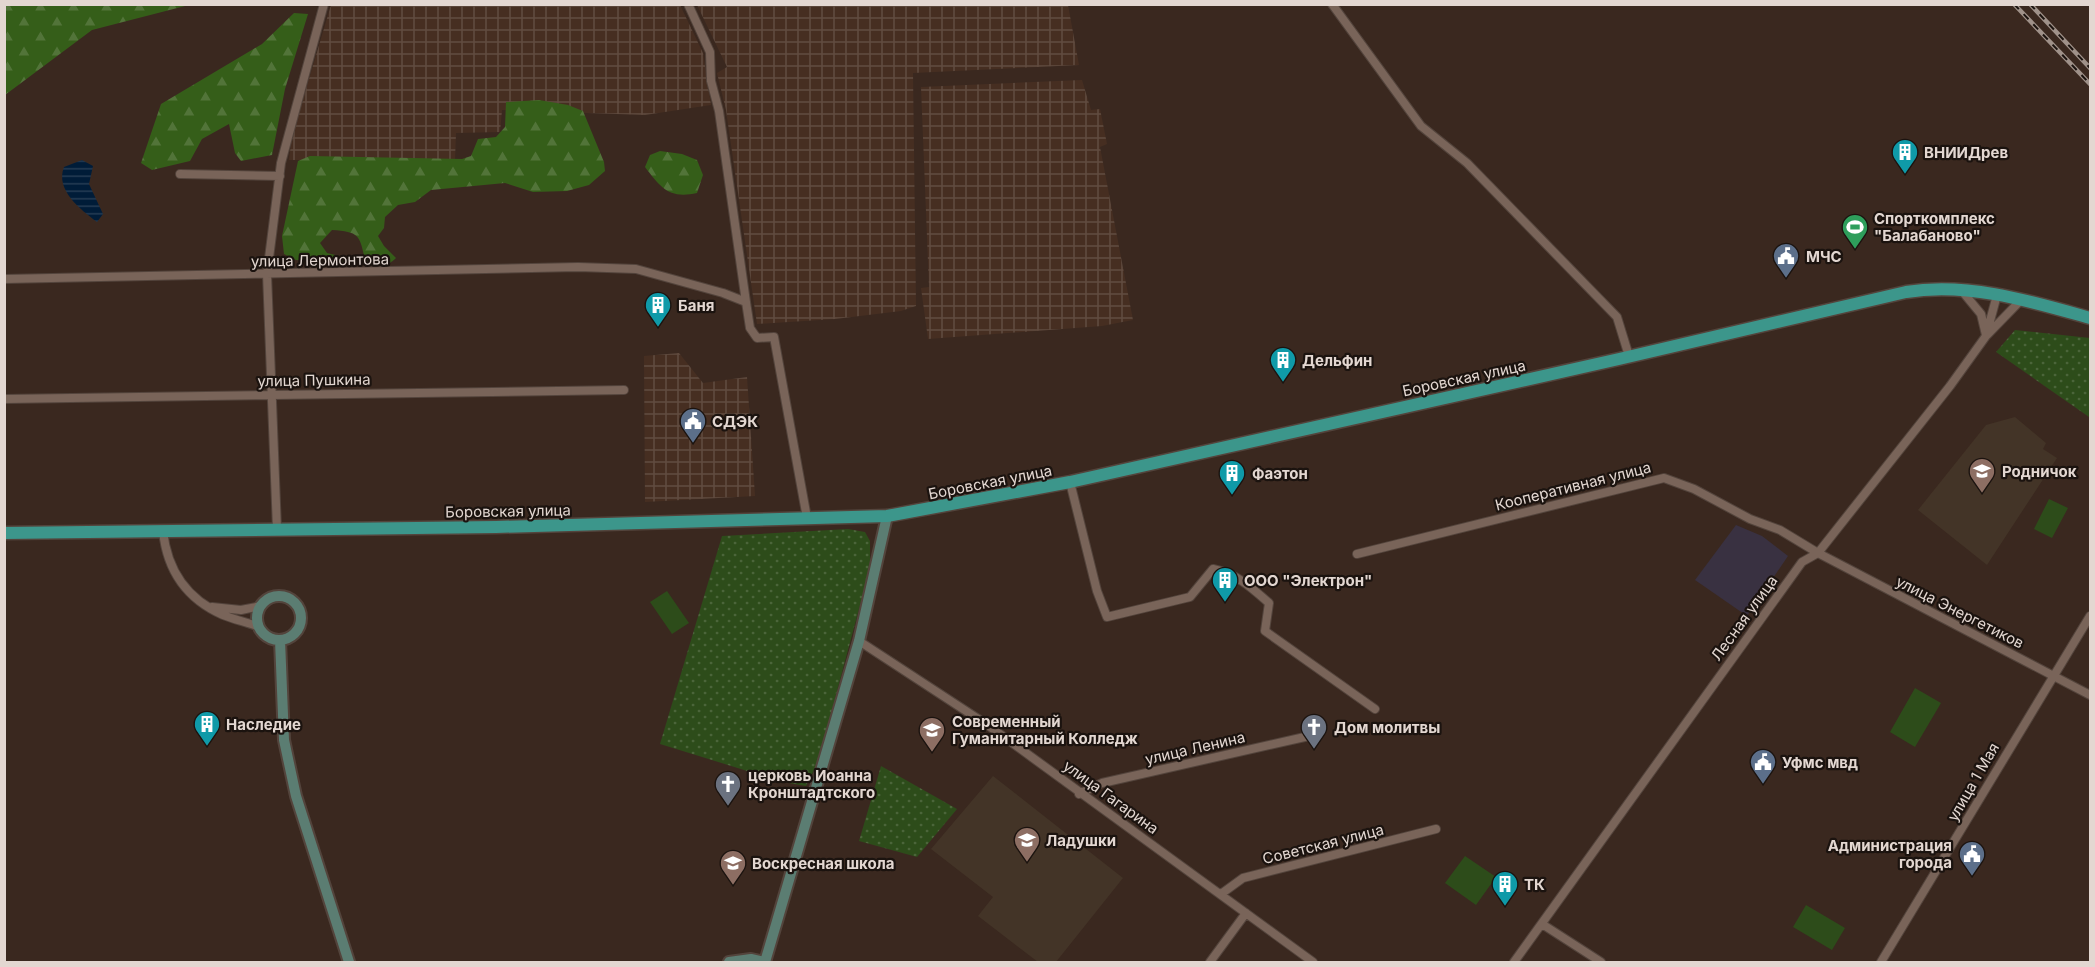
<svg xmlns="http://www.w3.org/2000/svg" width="2095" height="967" viewBox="0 0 2095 967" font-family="Inter,sans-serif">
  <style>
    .commercial { fill: #393141 }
    .industrial { fill: url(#industrial-grid) }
    .education { fill: #433427 }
    .green { fill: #2d4c1a }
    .forest { fill: url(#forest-firs) }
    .park { fill: url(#park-dots) }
    .water { fill: url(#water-rules) }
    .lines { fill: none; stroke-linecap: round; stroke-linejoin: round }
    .street-casing { stroke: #53443c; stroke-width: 10 }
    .secondary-casing { stroke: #53443c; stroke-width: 14 }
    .primary-casing { stroke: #53443c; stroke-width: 15 }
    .street { stroke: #796459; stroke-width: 8 }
    .secondary { stroke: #5b7d72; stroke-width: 10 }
    .primary { stroke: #3c968b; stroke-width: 12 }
    .rail-casing { stroke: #9f9189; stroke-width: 4.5 }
    .rail { stroke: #1b130f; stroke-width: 2; stroke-dasharray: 7; stroke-linecap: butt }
    .labels { text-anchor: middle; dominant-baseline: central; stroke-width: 4.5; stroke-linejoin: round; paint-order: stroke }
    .poi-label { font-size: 15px; font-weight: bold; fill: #e3d7d1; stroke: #1b130f; text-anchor: start }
    .street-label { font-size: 15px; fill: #e3d7d1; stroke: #1b130f }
  </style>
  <defs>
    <pattern id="industrial-grid" width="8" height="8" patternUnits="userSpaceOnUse" patternTransform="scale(1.5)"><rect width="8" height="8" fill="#462e21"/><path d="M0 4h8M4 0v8" fill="none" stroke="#614c40"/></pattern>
    <pattern id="forest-firs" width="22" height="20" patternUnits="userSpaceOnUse" patternTransform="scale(1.5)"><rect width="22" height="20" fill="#355e19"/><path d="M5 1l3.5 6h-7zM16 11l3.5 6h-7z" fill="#527439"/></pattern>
    <pattern id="park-dots" width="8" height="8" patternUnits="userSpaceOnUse" patternTransform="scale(1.5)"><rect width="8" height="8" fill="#2d4c1a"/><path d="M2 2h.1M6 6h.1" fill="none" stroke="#4b653a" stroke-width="1.8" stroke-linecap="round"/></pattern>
    <pattern id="water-rules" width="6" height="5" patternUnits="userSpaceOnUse" patternTransform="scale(1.5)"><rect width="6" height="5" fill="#001c38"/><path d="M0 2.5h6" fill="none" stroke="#253c54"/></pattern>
  </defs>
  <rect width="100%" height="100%" fill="#3a281f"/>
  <path class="commercial" d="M1736,525L1762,536L1788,556L1747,616L1695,580Z"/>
  <path class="industrial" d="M331,5H680L703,53L711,105L645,115L502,110L500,132L456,133L455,160H289L292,136Z
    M697,5H1068L1079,65L913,73L916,306L901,311L835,319L757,324L726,110L717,73L727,67Z
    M1082,80L1091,110L1100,109L1107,144L1100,147L1133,320L1102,326L928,339L921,288L929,287L921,87Z
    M679,353L703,383L747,377L755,496L645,502L644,356Z"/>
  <path class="education" d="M2015,417L2046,443L2043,449L2057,458L1987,565L1918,510L1986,425Z
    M993,776L1123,878L1056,962H1038L978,916L993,897L931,849Z"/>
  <path class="green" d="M2049,499L2068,508L2052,538L2034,529Z
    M667,591L689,623L672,634L650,602Z
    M1915,688L1941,703L1915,747L1890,732Z
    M1465,856L1496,877L1476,905L1445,883Z
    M1806,905L1845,928L1832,950L1793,927Z"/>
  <path class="forest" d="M5,4H189V5L92,30L5,95Z
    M294,13L308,14L285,89L272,155L241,161L235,153L229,124L202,139L190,161L152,170L141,163L161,104L262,44Z
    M539,100L568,105L583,111L604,162L605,171L589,185L567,191L533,192L505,183L431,190L415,202L398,205L385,217L384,228L378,236L384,246L396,258C388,267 377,266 366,263C359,236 362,232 332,230L320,243L327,253L352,259L353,264L296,260L284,254L282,236L298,161L310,156L462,159L471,156L478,139L496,137L505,127L506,102Z
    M660,151L682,154L697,160L703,175L697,193C669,199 661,188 645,167L650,155Z"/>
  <path class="park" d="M2015,330L2090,338L2089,417L1996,352Z
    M848,529L865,532L870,541V568L818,762L806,786L783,782L660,744L722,536Z
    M881,766L957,809L917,857L859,841Z"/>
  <path class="water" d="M82,160L93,166L89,184L103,214L97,222C80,209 55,190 64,167Z"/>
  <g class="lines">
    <g class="street-casing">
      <path id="street" d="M688,4L710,52L711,81L719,111L746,302
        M1332,4L1421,126L1467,163L1617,317L1629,356
        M180,174L280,176
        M4,279L578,267L636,269L723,293L746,302L750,328L757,338L774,337L807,518
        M1962,291L1981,314L1986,335
        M1987,335L2021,300
        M4,399L624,390
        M1070,482L1097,591L1107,617L1190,597L1213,569C1237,574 1251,587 1269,603L1265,631L1375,709
        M277,529L267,274L281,163L324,4
        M163,531C167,570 187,599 223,615C235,620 247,622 259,627
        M1357,554L1664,478L1694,489L1750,519L1780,530L1818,553L2090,695
        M212,607L241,610L261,606
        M859,641L989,726L1313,962
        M1079,794L1102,783L1318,734
        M1221,894L1243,878L1436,829
        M1542,924L1601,962
        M1210,962L1246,913
        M1514,962L1802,562L1818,553L1950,386L1986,336L1997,295
        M1881,962L2090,616"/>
    </g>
    <g class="secondary-casing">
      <path id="secondary" d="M257 618a22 22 0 1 1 44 0a22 22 0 1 1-44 0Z
        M280,640L284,740L296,796L349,962
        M729,962L751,959L765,962
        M765,962L859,641L887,516"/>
    </g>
    <g class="primary-casing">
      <path id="primary" d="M4,533L496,527L887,516L1070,482L1619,359L1906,292C1968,282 2030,301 2090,318"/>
    </g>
    <use href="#street" class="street"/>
    <use href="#secondary" class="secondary"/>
    <use href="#primary" class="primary"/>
    <g class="rail-casing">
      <path id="rail" d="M2014,4L2090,84
        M2030,4L2090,68"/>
    </g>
    <use href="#rail" class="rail"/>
  </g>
  <defs>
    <g id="building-pin" transform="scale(1.35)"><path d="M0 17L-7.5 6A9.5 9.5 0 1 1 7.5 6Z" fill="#0f9aa8" stroke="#1b130f"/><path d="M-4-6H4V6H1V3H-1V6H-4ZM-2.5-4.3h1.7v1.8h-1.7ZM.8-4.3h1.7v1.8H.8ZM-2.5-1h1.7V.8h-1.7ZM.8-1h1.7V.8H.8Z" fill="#fff"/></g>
    <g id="stadium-pin" transform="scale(1.35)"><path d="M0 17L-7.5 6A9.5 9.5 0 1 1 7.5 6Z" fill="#2e9e5b" stroke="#1b130f"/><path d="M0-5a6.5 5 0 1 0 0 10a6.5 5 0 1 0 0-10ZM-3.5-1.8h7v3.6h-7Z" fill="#fff"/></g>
    <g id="civic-pin" transform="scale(1.35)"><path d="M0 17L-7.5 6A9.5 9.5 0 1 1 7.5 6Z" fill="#5c6f8a" stroke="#1b130f"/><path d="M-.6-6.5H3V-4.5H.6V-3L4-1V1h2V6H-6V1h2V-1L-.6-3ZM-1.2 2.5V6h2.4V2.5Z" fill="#fff"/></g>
    <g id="school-pin" transform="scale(1.35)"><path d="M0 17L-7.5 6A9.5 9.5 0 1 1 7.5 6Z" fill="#8d6e63" stroke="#1b130f"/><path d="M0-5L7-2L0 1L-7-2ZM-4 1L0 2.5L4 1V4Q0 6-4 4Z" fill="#fff"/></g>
    <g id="church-pin" transform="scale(1.35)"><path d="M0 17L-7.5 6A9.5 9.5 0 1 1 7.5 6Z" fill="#6b7280" stroke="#1b130f"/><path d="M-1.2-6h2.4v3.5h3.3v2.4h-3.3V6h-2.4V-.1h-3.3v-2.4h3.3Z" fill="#fff"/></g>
    <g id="university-pin" transform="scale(1.35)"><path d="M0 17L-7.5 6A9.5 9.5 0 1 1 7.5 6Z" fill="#8d6e63" stroke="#1b130f"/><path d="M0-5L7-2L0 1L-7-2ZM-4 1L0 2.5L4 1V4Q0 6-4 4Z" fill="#fff"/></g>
  </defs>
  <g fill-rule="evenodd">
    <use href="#building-pin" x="1905" y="152"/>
    <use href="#stadium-pin" x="1855" y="227"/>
    <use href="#civic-pin" x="1786" y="256"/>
    <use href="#building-pin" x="658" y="305"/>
    <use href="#building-pin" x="1283" y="360"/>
    <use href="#civic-pin" x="693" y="421"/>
    <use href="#school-pin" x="1982" y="471"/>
    <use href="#building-pin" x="1232" y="473"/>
    <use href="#building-pin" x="1225" y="580"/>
    <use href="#building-pin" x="207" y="724"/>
    <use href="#church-pin" x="1314" y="727"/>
    <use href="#university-pin" x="932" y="730"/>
    <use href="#civic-pin" x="1763" y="762"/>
    <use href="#church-pin" x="728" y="784"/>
    <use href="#school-pin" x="1027" y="840"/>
    <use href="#civic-pin" x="1972" y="854"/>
    <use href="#school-pin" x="733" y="863"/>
    <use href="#building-pin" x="1505" y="884"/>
  </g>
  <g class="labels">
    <g class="poi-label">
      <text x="1924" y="152">ВНИИДрев</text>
      <text x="1874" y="218">Спорткомплекс<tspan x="1874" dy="17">"Балабаново"</tspan></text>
      <text x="1806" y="256">МЧС</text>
      <text x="678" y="305">Баня</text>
      <text x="1302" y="360">Дельфин</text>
      <text x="712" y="421">СДЭК</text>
      <text x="2002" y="471">Родничок</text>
      <text x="1252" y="473">Фаэтон</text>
      <text x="1244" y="580">ООО "Электрон"</text>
      <text x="952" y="721">Современный<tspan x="952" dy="17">Гуманитарный Колледж</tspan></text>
      <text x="226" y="724">Наследие</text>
      <text x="1334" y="727">Дом молитвы</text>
      <text x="1782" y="762">Уфмс мвд</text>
      <text x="748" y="775">церковь Иоанна<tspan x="748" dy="17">Кронштадтского</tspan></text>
      <text x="1046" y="840">Ладушки</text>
      <text x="1952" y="845" text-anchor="end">Администрация<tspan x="1952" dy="17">города</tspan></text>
      <text x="752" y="863">Воскресная школа</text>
      <text x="1524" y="884">ТК</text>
    </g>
    <g class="street-label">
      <text transform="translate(320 260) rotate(-1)">улица Лермонтова</text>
      <text transform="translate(1464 378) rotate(-12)">Боровская улица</text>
      <text transform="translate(314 380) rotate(-1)">улица Пушкина</text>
      <text transform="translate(990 482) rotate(-11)">Боровская улица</text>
      <text transform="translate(1573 486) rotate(-14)">Кооперативная улица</text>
      <text transform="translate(508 511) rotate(-1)">Боровская улица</text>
      <text transform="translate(1960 612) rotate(27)">улица Энергетиков</text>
      <text transform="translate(1744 618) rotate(-54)">Лесная улица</text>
      <text transform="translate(1195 748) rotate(-13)">улица Ленина</text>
      <text transform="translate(1973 782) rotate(-60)">улица 1 Мая</text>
      <text transform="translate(1111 797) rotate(36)">улица Гагарина</text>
      <text transform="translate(1323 844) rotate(-14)">Советская улица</text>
    </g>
  </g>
  <rect width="2095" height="967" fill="none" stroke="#e3d7d1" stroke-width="12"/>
</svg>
